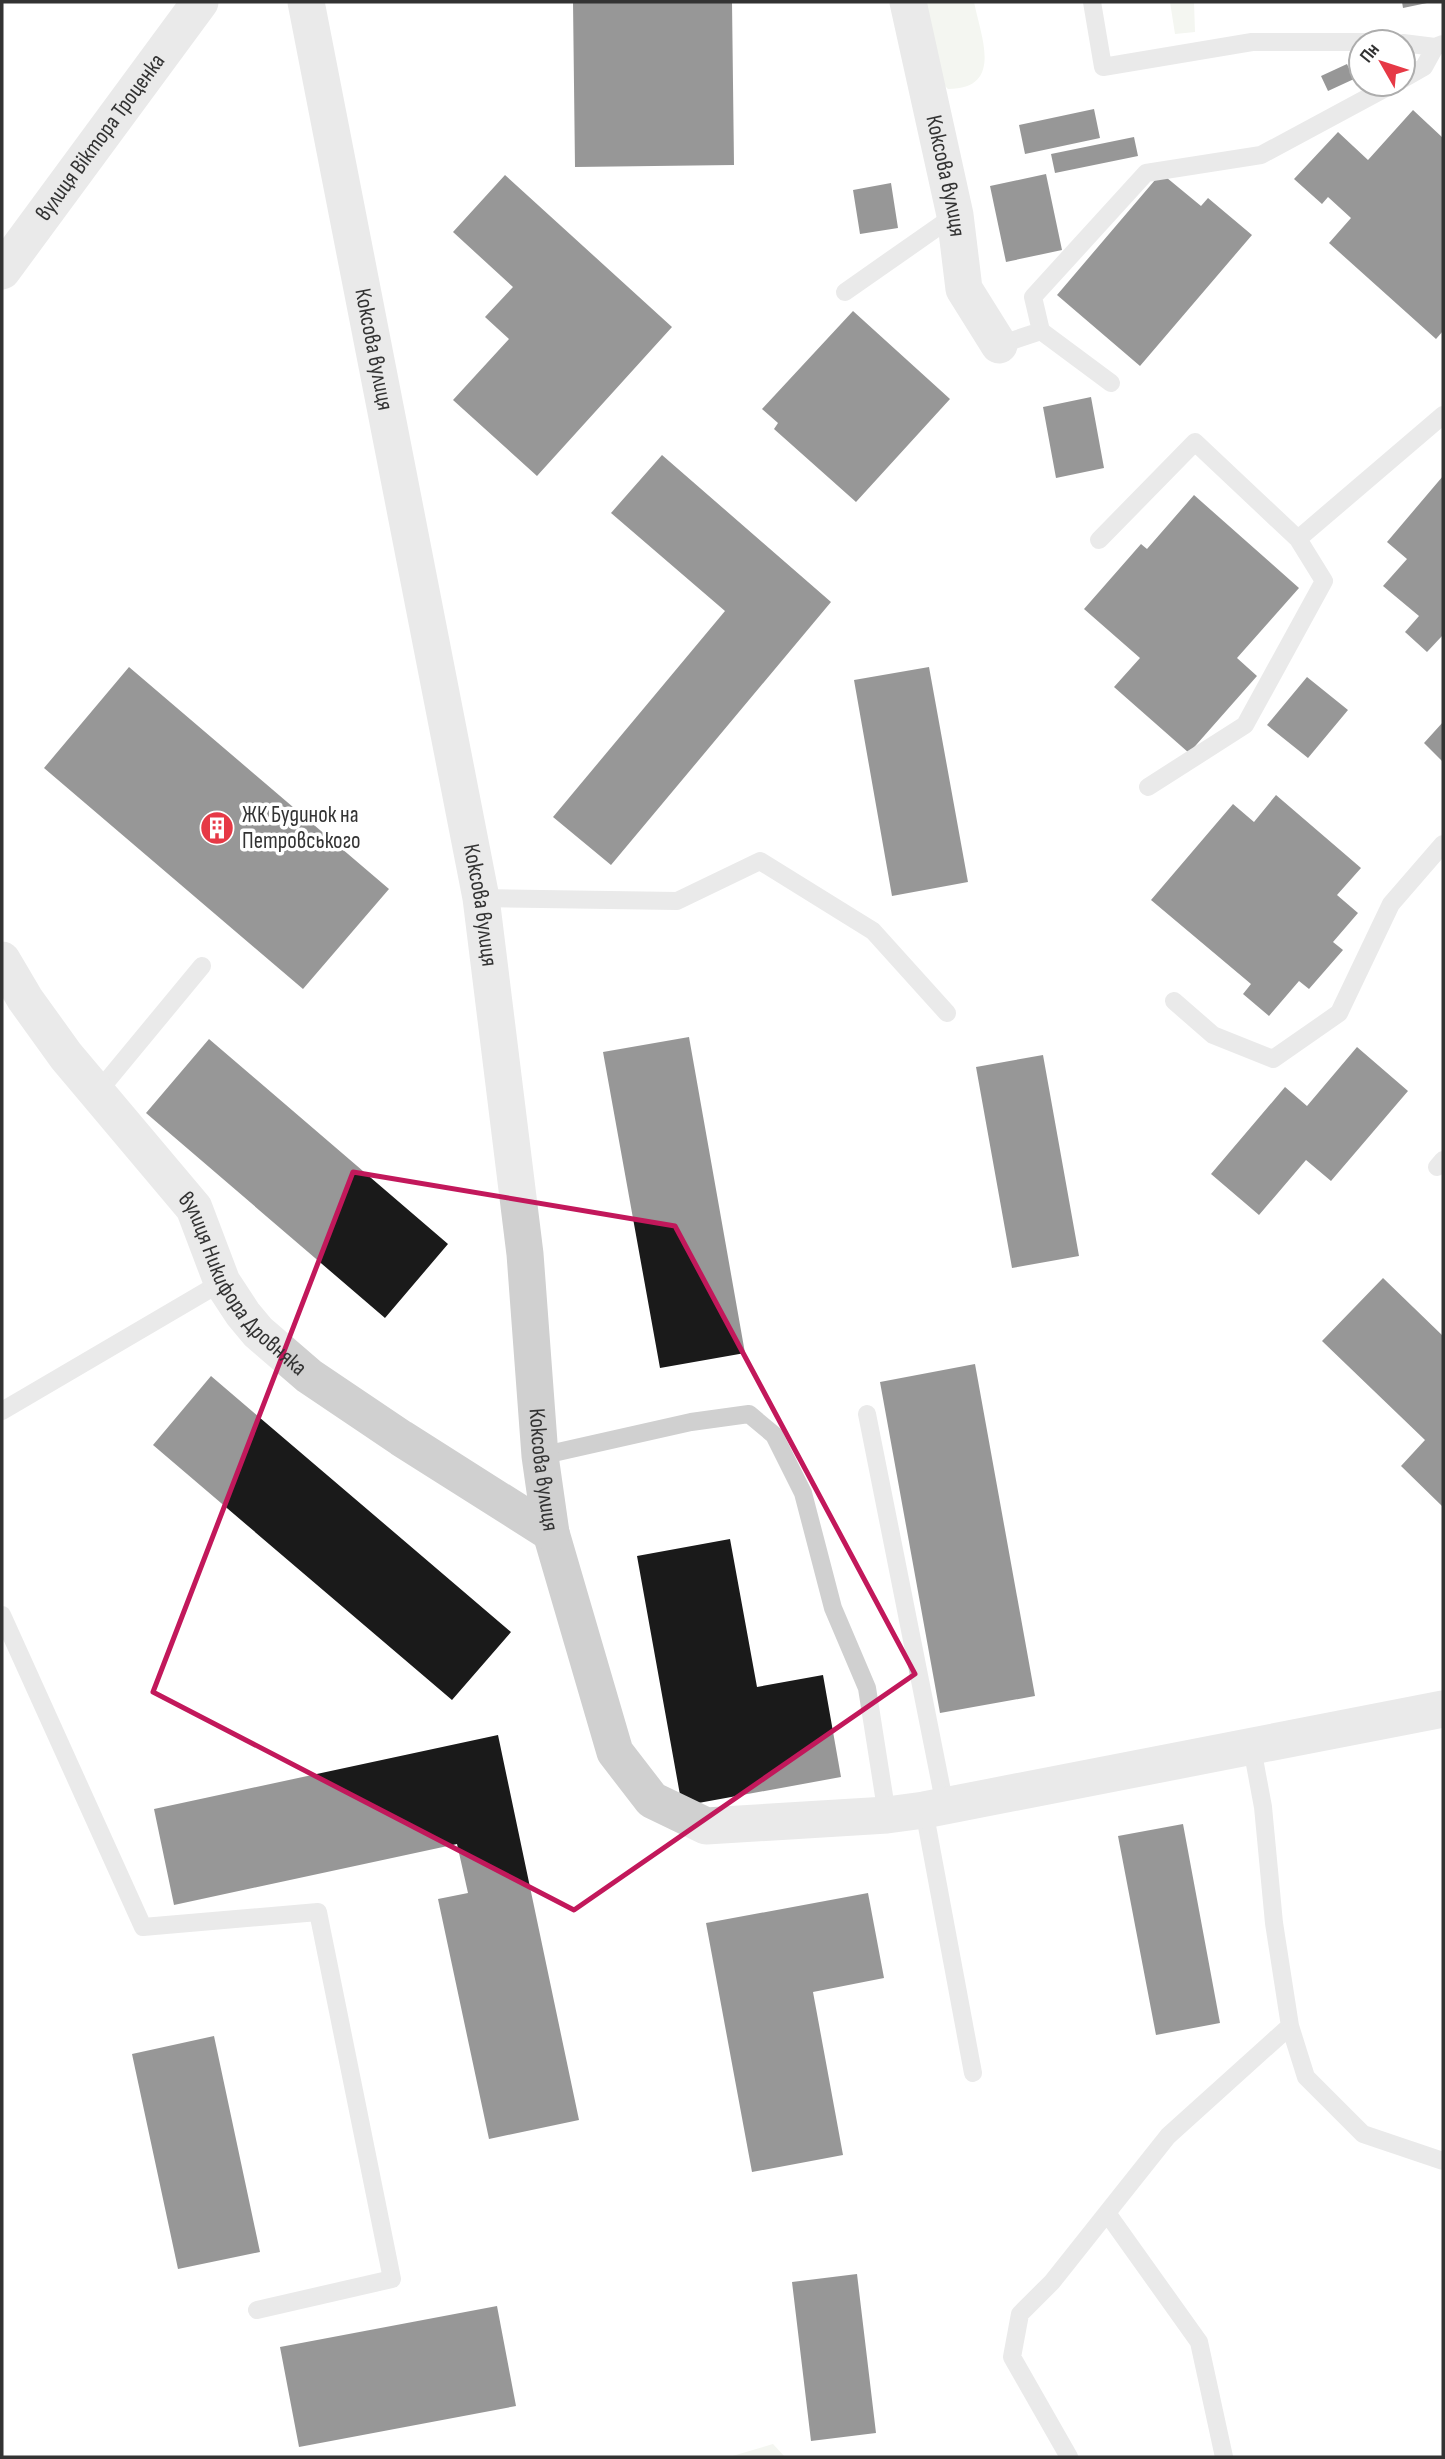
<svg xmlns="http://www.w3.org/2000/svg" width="1445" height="2459" viewBox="0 0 1445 2459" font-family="'Sofia Sans Condensed',sans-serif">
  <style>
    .green { fill: #e6ecdf }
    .building { fill: #1a1a1a }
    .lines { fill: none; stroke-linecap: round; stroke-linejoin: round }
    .service { stroke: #d0d0d0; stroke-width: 18 }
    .minor { stroke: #d0d0d0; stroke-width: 37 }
    .marked { fill: none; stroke: #c2185b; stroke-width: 5; stroke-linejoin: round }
    .labels { text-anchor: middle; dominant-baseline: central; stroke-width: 7; stroke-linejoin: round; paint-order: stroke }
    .street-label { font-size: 23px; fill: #333; stroke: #fff }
    .poi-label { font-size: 23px; fill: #333; stroke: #fff; text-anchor: start }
  </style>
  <rect width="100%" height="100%" fill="#fff"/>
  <path class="green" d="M923,2H974C981,37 1004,89 948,89L938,79Z
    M1170,2H1194L1195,32L1175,34Z
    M773,2444L785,2457H729Z"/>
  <path class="building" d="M573,2H732L734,165L575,167Z
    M1402,2H1427V3L1403,8Z
    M1347,64L1354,79L1328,91L1321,76Z
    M1094,109L1100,138L1025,154L1019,125Z
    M1413,110L1443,138V331L1436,339L1329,243L1351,218L1328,197L1322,204L1294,179L1338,132L1368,160Z
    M1134,137L1138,156L1055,173L1051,154Z
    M1161,173L1201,206L1208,198L1252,235L1140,366L1057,295Z
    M1046,174L1062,250L1006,262L990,186Z
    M505,175L672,327L537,476L453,400L509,339L485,317L513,287L453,232Z
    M891,183L898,228L860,234L853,190Z
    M853,311L950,399L856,502L774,429L778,423L762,409Z
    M1091,397L1104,468L1056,478L1043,407Z
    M662,455L831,602L611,865L553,817L725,611L611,513Z
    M1443,476V637L1442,636L1427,652L1405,632L1419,616L1383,586L1407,559L1387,542Z
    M1194,495L1299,588L1237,658L1257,676L1189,753L1114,687L1140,658L1084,609L1141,544L1147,549Z
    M129,667L389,889L303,989L44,768Z
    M929,667L968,882L892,896L854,680Z
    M1307,677L1348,710L1308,758L1267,725Z
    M1443,722V762L1424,743Z
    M1276,795L1361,868L1337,895L1358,913L1333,942L1343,950L1309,989L1299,981L1269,1016L1243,994L1251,984L1151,900L1233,804L1254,822Z
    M689,1037L745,1353L660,1368L603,1052Z
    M209,1039L448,1244L385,1318L146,1113Z
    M1357,1047L1408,1091L1331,1181L1306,1160L1259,1215L1211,1174L1285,1087L1307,1106Z
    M1043,1055L1079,1256L1012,1268L976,1067Z
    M1383,1278L1443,1336V1507L1401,1466L1425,1440L1322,1341Z
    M975,1364L1035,1696L940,1713L880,1382Z
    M211,1376L511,1632L452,1700L153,1445Z
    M730,1539L757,1687L823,1675L841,1777L682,1806L637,1556Z
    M498,1735L579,2120L489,2139L438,1899L468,1893L457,1844L174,1905L154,1809Z
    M1183,1824L1220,2023L1156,2035L1118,1836Z
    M868,1893L884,1978L813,1992L843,2155L752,2172L706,1923Z
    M214,2036L260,2252L178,2269L132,2054Z
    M857,2274L876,2433L811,2441L792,2282Z
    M497,2306L516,2406L299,2447L280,2347Z"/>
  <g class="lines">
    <path class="service" d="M1092,2L1103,67L1252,42H1395
      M1403,43L1435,47
      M1403,79L1424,67L1435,47L1443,44
      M845,292L955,215
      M1041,331L1033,297L1146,173L1261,155L1393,84
      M999,345L1041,331L1111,383
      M1099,540L1195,442L1298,539L1443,415
      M1148,787L1245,725L1324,581L1298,539
      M481,898L677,901L760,861L873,931L947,1013
      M1174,1001L1213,1035L1273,1059L1339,1013L1391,904L1443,844
      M97,1093L202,966
      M1437,1167L1443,1160
      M2,1411L222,1282
      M867,1414L945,1806
      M540,1456L691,1422L749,1414L774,1435L803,1493L833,1608L867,1688L887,1815
      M2,1615L143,1927L318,1912L392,2279L257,2310
      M924,1810L973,2073
      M1290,2026L1306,2077L1363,2134L1443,2161
      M1107,2213L1199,2342L1224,2457
      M1069,2457L1012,2357L1020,2314L1052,2282L1168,2136L1290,2026L1274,1923L1263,1807L1252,1748"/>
    <g class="minor">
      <path id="s1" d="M306,2L481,898L525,1254L540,1456L551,1533L615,1752L652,1800L706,1826L887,1815L924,1810L1443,1709"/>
      <path id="s2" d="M908,2L955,215L964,289L999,345"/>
      <path id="s3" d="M2,271L200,2"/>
      <path id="s4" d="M2,960L25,999L66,1056L194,1208L222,1282L243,1314L258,1332L309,1376L401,1438L551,1533"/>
    </g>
  </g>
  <path d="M0 0H1445V2459H0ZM353,1172L675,1226L915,1674L574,1910L153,1692Z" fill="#fff" fill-opacity=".55" fill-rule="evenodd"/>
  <path class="marked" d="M353,1172L675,1226L915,1674L574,1910L153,1692Z"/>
  <defs>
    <g id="building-disc" transform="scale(1.75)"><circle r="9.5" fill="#e63946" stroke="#fff"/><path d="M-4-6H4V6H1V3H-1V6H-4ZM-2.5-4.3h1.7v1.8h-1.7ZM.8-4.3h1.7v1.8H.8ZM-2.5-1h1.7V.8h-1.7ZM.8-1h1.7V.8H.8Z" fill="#fff"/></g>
  </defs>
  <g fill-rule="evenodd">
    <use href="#building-disc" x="217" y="828"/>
  </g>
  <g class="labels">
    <g class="street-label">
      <text stroke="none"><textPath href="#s3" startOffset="166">вулиця Віктора Троценка</textPath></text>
      <text stroke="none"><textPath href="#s2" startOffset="178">Коксова вулиця</textPath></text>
      <text stroke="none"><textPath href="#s1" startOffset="354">Коксова вулиця</textPath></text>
      <text stroke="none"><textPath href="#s1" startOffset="920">Коксова вулиця</textPath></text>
      <text stroke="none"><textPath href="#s4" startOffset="406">вулиця Никифора Дровняка</textPath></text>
      <text stroke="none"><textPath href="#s1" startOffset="1488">Коксова вулиця</textPath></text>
    </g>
    <g class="poi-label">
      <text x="242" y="815">ЖК Будинок на<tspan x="242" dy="26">Петровського</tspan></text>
    </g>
  </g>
  <rect width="1445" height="2459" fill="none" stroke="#333333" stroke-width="7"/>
  <g transform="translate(1382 63) rotate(309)"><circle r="33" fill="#ffffff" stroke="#adadad" stroke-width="2"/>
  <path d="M0-5L12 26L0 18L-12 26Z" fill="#e63946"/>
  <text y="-10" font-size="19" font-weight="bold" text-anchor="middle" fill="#333333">Пн</text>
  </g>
</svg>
